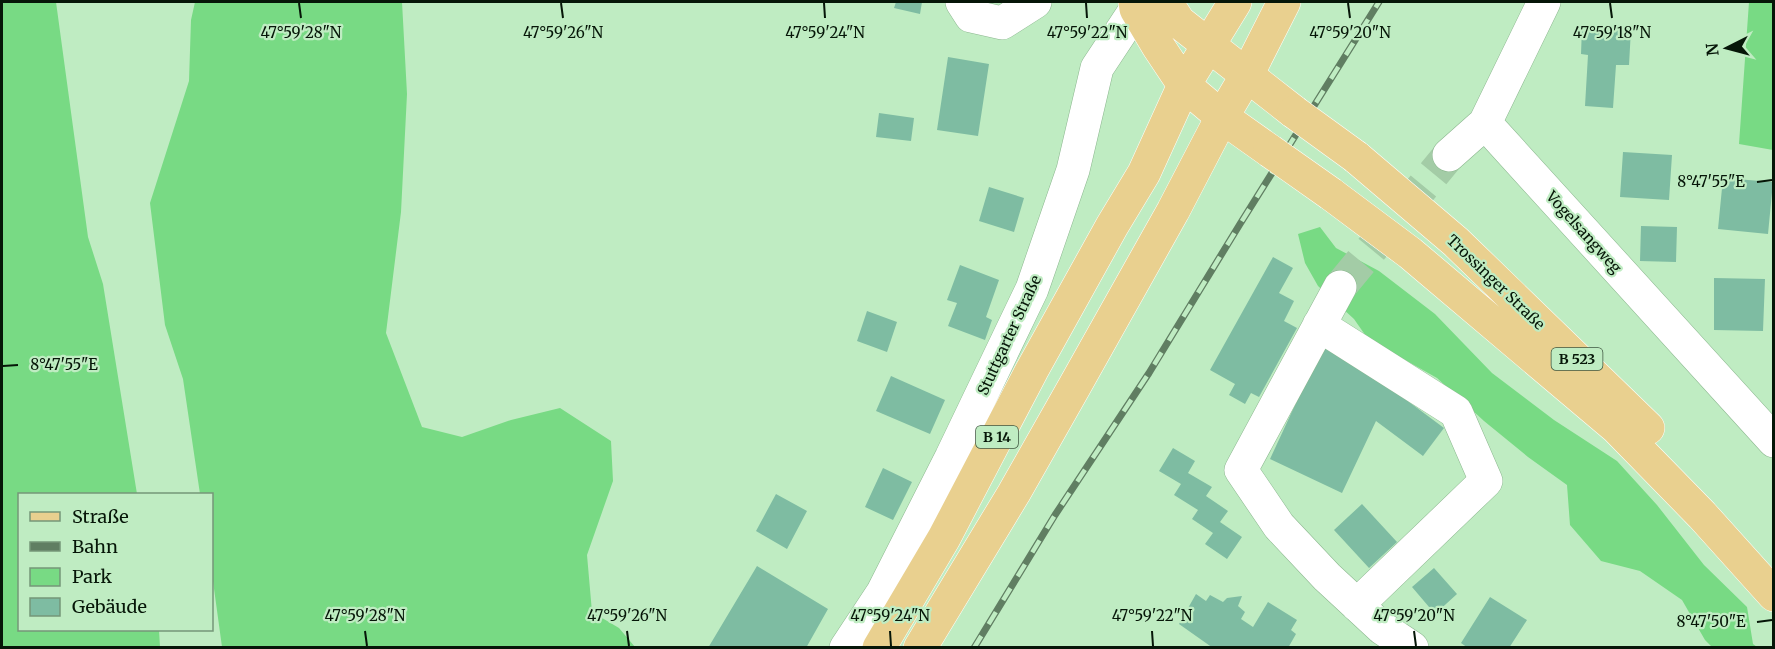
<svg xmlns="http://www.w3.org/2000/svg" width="1775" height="649" viewBox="0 0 1775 649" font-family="Merriweather,serif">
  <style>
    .green { fill: #78da84 }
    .building { fill: #7ebca2 }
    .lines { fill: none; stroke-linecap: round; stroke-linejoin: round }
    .minor-tunnel { stroke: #a3cca6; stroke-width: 33; stroke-dasharray: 33 16; stroke-linecap: butt }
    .minor-casing { stroke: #8cb78f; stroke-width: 34 }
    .major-casing { stroke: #fff; stroke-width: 34 }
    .minor { stroke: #fff; stroke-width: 33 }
    .major { stroke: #e9d08f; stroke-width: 33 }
    .rail-casing { stroke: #607e62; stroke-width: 7 }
    .rail { stroke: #bfecc2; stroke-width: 4.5; stroke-dasharray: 14; stroke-linecap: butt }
    .major-bridge-casing { stroke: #fff; stroke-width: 34; stroke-linecap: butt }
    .major-bridge { stroke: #e9d08f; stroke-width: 33 }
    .ticks { fill: none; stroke: #061608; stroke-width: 2 }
    .labels { text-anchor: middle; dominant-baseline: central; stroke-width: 4.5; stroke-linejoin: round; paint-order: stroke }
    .shield { fill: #bfecc2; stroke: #3e5640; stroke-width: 1.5 }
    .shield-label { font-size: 14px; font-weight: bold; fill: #061608 }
    .street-label { font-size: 15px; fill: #061608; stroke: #bfecc2 }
    .ticks-label { font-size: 15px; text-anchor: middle; fill: #061608; stroke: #bfecc2; stroke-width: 4.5; stroke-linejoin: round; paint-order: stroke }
  </style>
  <rect width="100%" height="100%" fill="#bfecc2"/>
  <path class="green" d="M2,2H56L88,237L103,284L137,494H20V630H159L160,647H2Z
    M195,2H402L407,94L401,212L386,333L422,427L462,437L511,420L560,408L611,441L613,481L587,555L592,612L619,628L635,647H222L212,574V494H200L183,379L165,325L150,203L189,81L191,20Z
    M1749,2H1773V150L1739,144Z
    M1320,227L1336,248L1379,271L1435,314L1492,373L1554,420L1617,461L1657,505L1704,565L1747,607L1753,644L1757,647H1712L1705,640L1682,600L1640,571L1601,561L1570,525L1567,485L1528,457L1484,421L1437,378L1368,339L1354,319L1318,286L1305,263L1298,234Z"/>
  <path class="building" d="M896,2H922L920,14L894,8Z
    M1582,27L1631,29L1629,65H1616L1613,108L1585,106L1588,55L1581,54Z
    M948,57L989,64L978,136L937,130Z
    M879,113L914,118L911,141L876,137Z
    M1623,152L1672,155L1669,200L1620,197Z
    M1723,178L1773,182L1768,234L1718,229Z
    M989,187L1024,198L1014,232L979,221Z
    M1641,226L1677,227L1676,262L1640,261Z
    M1273,257L1293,268L1279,293L1294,301L1284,321L1297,328L1259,397L1251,393L1245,404L1229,395L1235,384L1210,370Z
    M960,265L999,280L986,317L992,320L985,340L948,326L957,303L947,300Z
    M1714,278L1765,279L1763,331L1714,330Z
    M867,311L897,322L887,352L857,341Z
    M1322,347L1358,364L1444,428L1423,456L1376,421L1342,493L1270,459Z
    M891,376L945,400L930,434L876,411Z
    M1173,448L1195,461L1188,473L1212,487L1206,496L1228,511L1220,522L1242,537L1227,559L1205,544L1213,533L1192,519L1198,510L1174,495L1181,484L1159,471Z
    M883,468L912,482L893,520L865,507Z
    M776,494L807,511L787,549L756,531Z
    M1362,504L1397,542L1369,568L1334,530Z
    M757,566L828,609L806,648H708Z
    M1434,568L1457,594L1435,614L1412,587Z
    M1196,594L1206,601L1210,595L1223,602L1227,598L1242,596L1238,606L1245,612L1241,619L1253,627L1268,602L1297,620L1291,630L1296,634L1288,648H1213L1179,624Z
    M1490,597L1527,620L1509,648H1468L1461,643Z"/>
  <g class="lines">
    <path class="minor-tunnel" d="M1340,287L1449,155"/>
    <g class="minor-casing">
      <path id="minor" d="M962,2L971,16L1002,23L1035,2
        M1485,123L1774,441
        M1449,155L1485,123L1544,2
        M1340,287L1241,470L1279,526L1327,577L1382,628L1412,648
        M1319,325L1456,412L1486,481L1357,605
        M846,648L883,592L951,458L1032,289L1073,170L1097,68L1136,9"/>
    </g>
    <g class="major-casing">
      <path id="major" d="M1135,2L1136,9L1158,46L1184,85L1222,117L1270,151
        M1166,2L1179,22L1294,112
        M1356,157L1456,242L1648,428
        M1331,194L1410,253L1617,428L1702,515L1774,595
        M879,648L944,538L1032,370L1112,226L1144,173L1184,85L1235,2
        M920,648L1014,493L1073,389L1173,211L1222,117L1247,75L1284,2"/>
    </g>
    <use href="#minor" class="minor"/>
    <use href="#major" class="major"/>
    <g class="rail-casing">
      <path id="rail" d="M974,648L1055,515L1149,373L1240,224L1379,2"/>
    </g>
    <use href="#rail" class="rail"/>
    <g class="major-bridge-casing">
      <path id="major-bridge" d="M1294,112L1356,157
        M1270,151L1331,194"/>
    </g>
    <use href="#major-bridge" class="major-bridge"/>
  </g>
  <path class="ticks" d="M299,3L301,18M561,3L563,18M824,3L825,18M1086,3L1087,18M1348,3L1350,18M1610,3L1612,18M1757,182L1772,180M3,366L18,365M1757,622L1772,620M365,631L367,646M627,631L629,646M890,631L891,646M1152,631L1153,646M1414,631L1416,646"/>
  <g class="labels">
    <g class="shield">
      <rect x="1551.5" y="348" width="51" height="22" rx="4.5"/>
      <rect x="976" y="426" width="42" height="22" rx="4.5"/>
    </g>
    <g class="shield-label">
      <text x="1577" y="359">B 523</text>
      <text x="997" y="437">B 14</text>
    </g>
    <g class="street-label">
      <text transform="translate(1584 232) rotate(48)">Vogelsangweg</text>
      <text transform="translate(1496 282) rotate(44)">Trossinger Straße</text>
      <text transform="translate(1009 335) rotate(-65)">Stuttgarter Straße</text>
    </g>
  </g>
  <g class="ticks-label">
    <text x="301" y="38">47°59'28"N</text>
    <text x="563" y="38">47°59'26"N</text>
    <text x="825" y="38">47°59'24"N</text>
    <text x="1087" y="38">47°59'22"N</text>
    <text x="1350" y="38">47°59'20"N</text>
    <text x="1612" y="38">47°59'18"N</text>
    <text x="1711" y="187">8°47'55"E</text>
    <text x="64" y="370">8°47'55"E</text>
    <text x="365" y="621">47°59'28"N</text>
    <text x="627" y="621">47°59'26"N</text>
    <text x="890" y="621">47°59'24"N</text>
    <text x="1152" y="621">47°59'22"N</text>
    <text x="1414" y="621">47°59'20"N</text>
    <text x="1711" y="627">8°47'50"E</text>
  </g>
  <rect width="1775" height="649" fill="none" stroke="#061608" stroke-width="6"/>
  <rect x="18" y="493" width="195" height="138" fill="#bfecc2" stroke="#759678" stroke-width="1.5"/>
  <rect x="30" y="512" width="30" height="9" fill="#e9d08f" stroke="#759678" stroke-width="1.5"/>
  <text x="72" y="523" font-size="18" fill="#061608">Straße</text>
  <rect x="30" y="542" width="30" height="9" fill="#607e62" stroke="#759678" stroke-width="1.5"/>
  <text x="72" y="553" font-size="18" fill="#061608">Bahn</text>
  <rect x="30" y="568" width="30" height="18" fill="#78da84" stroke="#759678" stroke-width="1.5"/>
  <text x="72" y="583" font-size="18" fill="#061608">Park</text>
  <rect x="30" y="598" width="30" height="18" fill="#7ebca2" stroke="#759678" stroke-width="1.5"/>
  <text x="72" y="613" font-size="18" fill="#061608">Gebäude</text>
  <g transform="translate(1727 48) rotate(264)" stroke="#bfecc2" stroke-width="4.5" paint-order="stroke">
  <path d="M0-4.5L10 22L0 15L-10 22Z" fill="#061608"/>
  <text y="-9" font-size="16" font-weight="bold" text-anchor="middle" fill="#061608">N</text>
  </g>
</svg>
